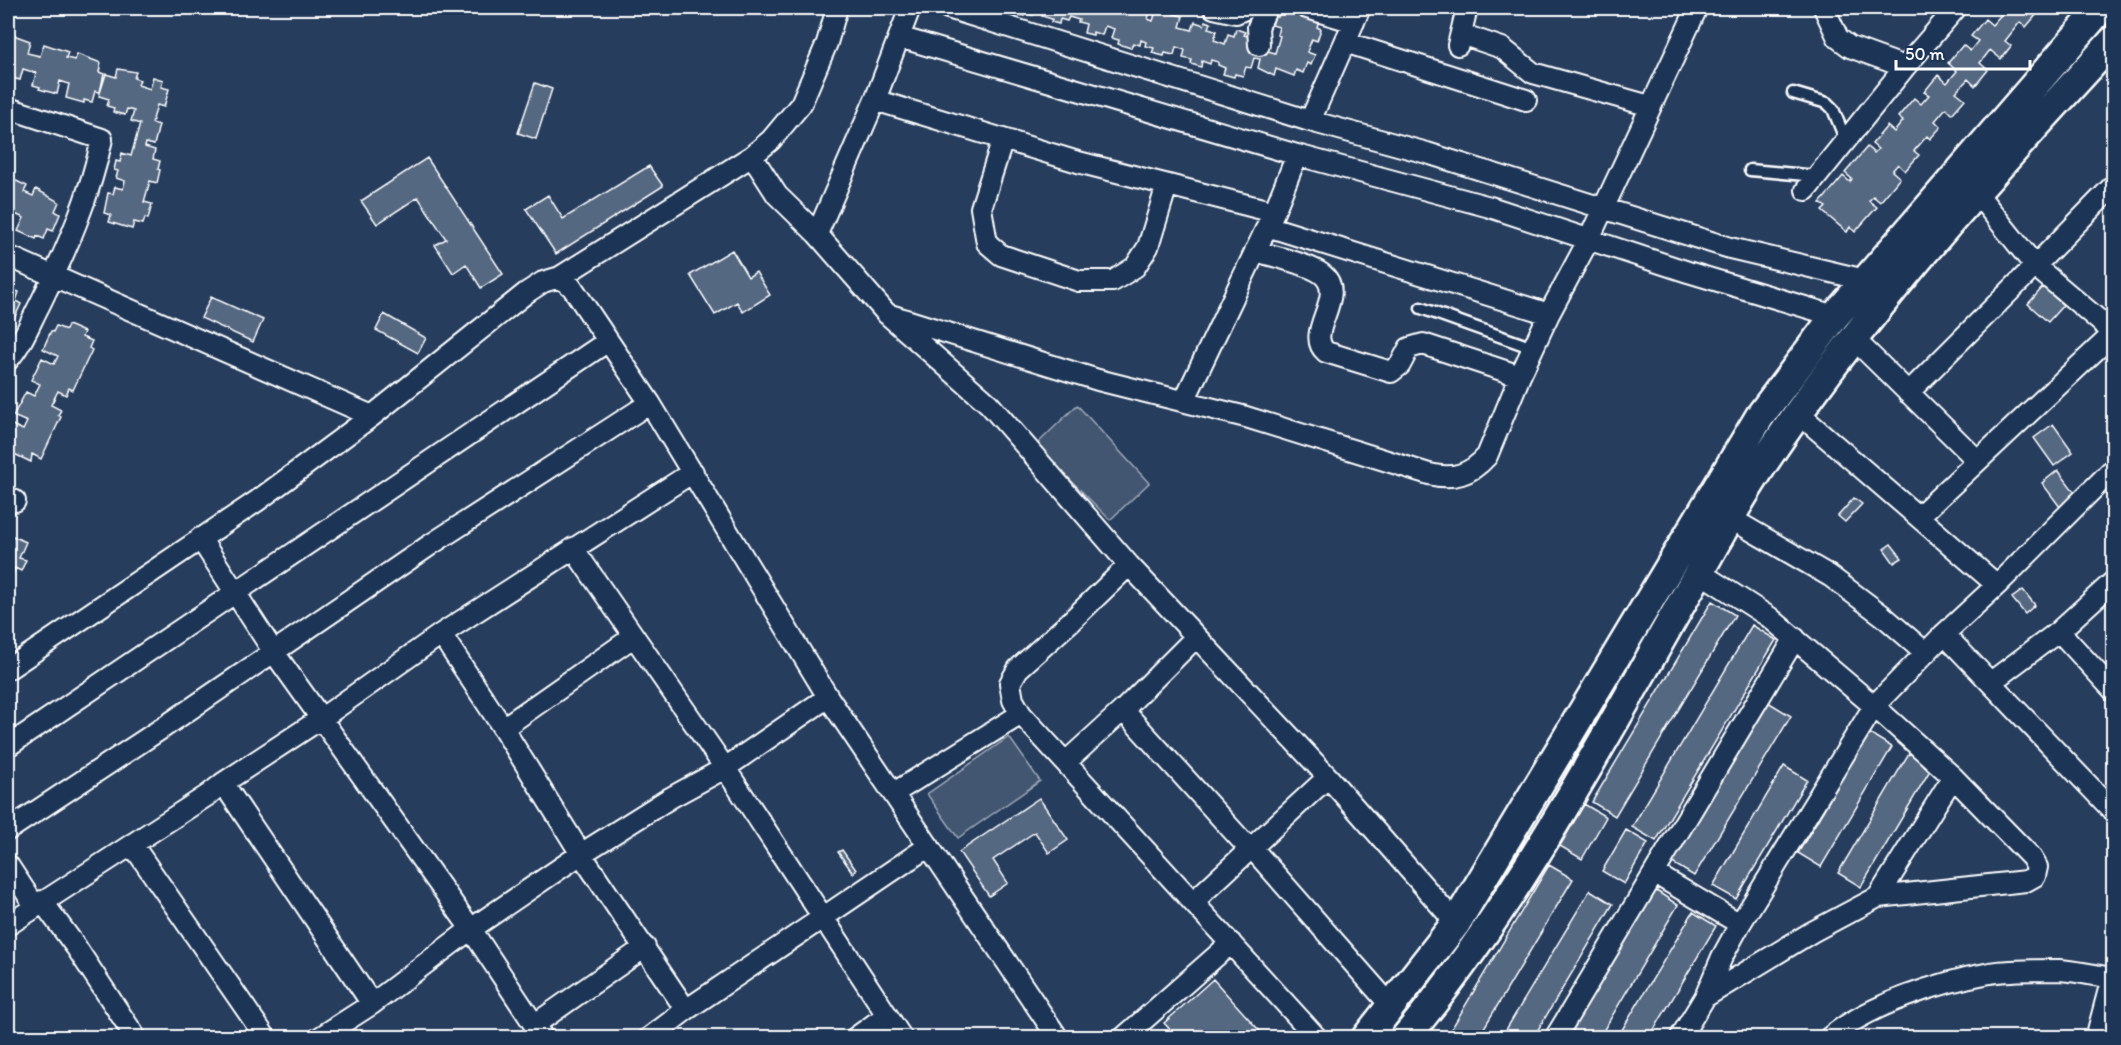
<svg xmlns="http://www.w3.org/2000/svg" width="2121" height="1045" viewBox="0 0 2121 1045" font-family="Itim,sans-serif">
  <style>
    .green { fill: #425672; stroke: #a0aab8; stroke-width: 1.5 }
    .building { fill: #556781; stroke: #fff; stroke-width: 1.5 }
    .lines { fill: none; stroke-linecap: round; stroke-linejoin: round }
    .lane-casing { stroke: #fff; stroke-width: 15 }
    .street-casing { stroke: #fff; stroke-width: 24 }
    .secondary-casing { stroke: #fff; stroke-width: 33 }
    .lane { stroke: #1d3557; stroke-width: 10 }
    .street { stroke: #1d3557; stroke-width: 20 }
    .secondary { stroke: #1d3557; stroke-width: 28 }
  </style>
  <rect width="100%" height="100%" fill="#263d5e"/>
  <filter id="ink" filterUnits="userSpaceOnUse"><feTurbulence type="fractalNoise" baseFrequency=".0167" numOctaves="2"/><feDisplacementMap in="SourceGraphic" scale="12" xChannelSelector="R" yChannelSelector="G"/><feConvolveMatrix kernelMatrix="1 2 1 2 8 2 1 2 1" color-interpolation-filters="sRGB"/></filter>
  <g filter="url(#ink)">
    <path class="green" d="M1077,405L1149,483L1110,520L1036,445Z
      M1009,737L1040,781L958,838L927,794Z"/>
    <path class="building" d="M1012,8H1034L1033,15L1024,13V16L1011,12Z
      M1045,8H1151L1148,19L1153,21L1156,11L1164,13L1166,8L1175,11L1174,14L1183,16L1180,27L1192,30L1195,22L1204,25L1205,21L1211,23L1209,28L1217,31L1214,40L1225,44L1228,34L1234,36L1236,29L1245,32L1244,35L1253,38L1251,46L1275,53L1280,36L1277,35L1279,27L1272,25L1275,15L1278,17L1281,9L1290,12L1291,8L1310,14L1319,20L1317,27L1321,29L1317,41L1312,39L1307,52L1315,55L1311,65L1307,63L1303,73L1296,70L1294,76L1276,69L1274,76L1258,68L1260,59L1254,58L1251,68L1246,67L1243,76L1235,74L1234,77L1223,74L1225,68L1218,65V62L1211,60L1210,64L1202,61L1201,67L1191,64L1192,60L1183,58L1185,50L1176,47L1174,55L1165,53L1164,56L1152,53L1154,48L1145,46L1146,42L1141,40L1140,45L1133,43L1131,48L1118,44L1119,40L1111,38L1114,29L1105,26L1102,35L1093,32V35L1084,33L1086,24L1078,22L1079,20L1069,17L1067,21L1060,19L1059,24L1051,22L1052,19L1042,16Z
      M2005,8H2029L2037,14L2026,27L2020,22L2005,41L2011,46L2001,59L1990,50L1980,63L1988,70L1975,86L1968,79L1956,92L1965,99L1952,114L1946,108L1935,121L1941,127L1930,139L1927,136L1914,151L1919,155L1905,171L1898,164L1892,171L1900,178L1880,202L1873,196L1869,201L1877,207L1855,232L1850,227L1847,232L1822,211L1826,207L1820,203L1843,176L1850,182L1852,179L1845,173L1867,147L1874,153L1878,149L1872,144L1887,126L1894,132L1903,121L1898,117L1914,98L1921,104L1929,95L1924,92L1938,75L1947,83L1957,71L1948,63L1963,45L1970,51L1978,41L1971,36L1985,19L1992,25L2006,9Z
      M8,33L30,41L27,53L40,56L44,44L68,52L66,58L75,60L77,54L101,63L99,72L104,74L100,92L95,91L92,102L84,100V103L66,98L69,84L60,81L57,94L39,89L40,87L33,85L36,73L23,69L20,80L12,78L11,81L8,80Z
      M118,69L136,72L134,78L140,80L138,85L150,89L153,77L163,80L161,87L169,89L164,107L157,105L152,123L159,125L154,145L146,143L145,147L155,150L153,159L160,161L158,169L160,170L157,183L150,181L144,202L152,204L148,219L145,218L143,224L134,222L132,229L109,222L111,215L104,213L108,193L113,194L115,187L123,189L125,181L116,178L118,171L114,170L116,161L120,162L122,153L131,156L140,124L131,121L134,111L127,109L125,115L113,112L114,108L107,106L109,99L99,96L106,74L116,77Z
      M535,83L552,89L536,139L518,133Z
      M427,158L503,274L481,288L466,264L453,273L435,245L446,239L418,197L377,224L361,201Z
      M649,166L663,186L556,254L526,209L548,195L563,219Z
      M8,177L27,186L24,192L33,196L36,189L59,202L55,211L60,214L53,231L48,229L44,239L37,236L36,239L18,231L24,218L15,214L10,226L8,225Z
      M732,250L748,277L756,272L770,295L743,312L737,302L715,315L690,275Z
      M8,285L11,286L10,289L19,292L16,301L21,304L13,321L9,319L8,322Z
      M2043,287L2063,305L2048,322L2028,304Z
      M211,297L263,320L253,342L201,318Z
      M384,314L426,338L418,353L376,330Z
      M68,325L84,332L82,337L92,341L89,348L92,350L73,390L69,388L66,395L58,391L51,405L61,410L58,415L61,417L41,459L32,454L31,462L8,451V423L23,430L27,422L13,416L26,392L34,396L40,384L31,380L42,358L54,364L58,356L43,349L51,331L53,332L56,326L66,330Z
      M2053,424L2073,452L2054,466L2034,438Z
      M2058,470L2079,498L2063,511L2042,483Z
      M1854,498L1862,504L1845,522L1838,516Z
      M8,534L26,542L19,558L26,560L21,571L15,568L12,577L8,575Z
      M1891,544L1902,558L1894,563L1884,549Z
      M2023,590L2035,605L2025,614L2012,598Z
      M1712,601L1735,615L1615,816L1592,802Z
      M1752,625L1776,640L1656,841L1632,827Z
      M1768,702L1791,716L1694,876L1671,862Z
      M1869,733L1892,747L1821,867L1798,853Z
      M1909,753L1932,767L1861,887L1838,873Z
      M1784,766L1807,780L1736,899L1713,886Z
      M1039,798L1068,840L1049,853L1035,832L993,860L1008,883L989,896L959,852Z
      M1584,804L1606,817L1582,859L1560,846Z
      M1626,830L1648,843L1624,884L1602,871Z
      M842,850L856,870L853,873L838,852Z
      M1549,865L1573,879L1478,1038H1446Z
      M1590,890L1613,904L1533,1038H1501Z
      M1655,890L1678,905L1599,1038H1567Z
      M1693,912L1716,926L1649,1038H1617Z
      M1213,979L1266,1038H1178L1164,1023Z"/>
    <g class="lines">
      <g class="lane-casing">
        <path id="lane" d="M1793,93L1827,103L1833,109L1846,141
          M1750,170L1817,176
          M1421,308L1533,348"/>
      </g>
      <g class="street-casing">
        <path id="street" d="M948,8L1310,121L1427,153L1730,248L1865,280
          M1214,8L1236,13L1247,8
          M1307,8L1354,22
          M1824,8L1838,38L1850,47L1905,67
          M1461,34L1502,48L1533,73L1650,106
          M899,37L1297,155L1490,207L1688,272L1835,316
          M1345,42L1526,100
          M1259,45L1258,27L1267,8
          M1458,45L1467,8
          M875,100L1078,162L1274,212
          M8,108L102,139C90,196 66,251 40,304C30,323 22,344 8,360
          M1310,121L1360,8
          M1003,139L981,208L987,243L1001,255L1079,281H1113L1135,267L1148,247L1167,185
          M752,156L777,195L817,234L887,314L989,404L1129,565
          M1806,190L1905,67L1956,8
          M1267,226L1549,314
          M817,234L875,100L910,8
          M1255,251C1272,256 1309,264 1322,274C1349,295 1303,333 1326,352L1391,372L1400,365L1409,348L1423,344L1520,376
          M8,256L372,416
          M560,277L752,156L771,140L801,104L827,43L837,8
          M887,314L1098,380L1246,417L1429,474C1453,480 1470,475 1487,456L1520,376L1549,314L1588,241L1697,8
          M1855,340L1977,460
          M1908,393L2035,266L2114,185
          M1184,401L1274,212L1297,155
          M1798,413L1997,585
          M8,497L15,501
          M1919,516L2114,333L2035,266L1975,191
          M1730,518L1830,576L1882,615L1926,653
          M200,538L273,651L471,929L543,1038
          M573,548L725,768L902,1038
          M2059,631L2114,691
          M441,634L503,728L581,854L686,1010L929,846
          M1944,634L2114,812
          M8,669L257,501L372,416L526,293L543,282L560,277L572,287L650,403L828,697L1058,1038
          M1991,682L2059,631L2114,581
          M1123,710L1244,843L1252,848L1391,1006
          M503,728L633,637
          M8,746L608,341
          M1066,762L1123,710L1196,637
          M223,783L372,1004
          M894,793L1021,714
          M8,830L164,727L430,545L650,403
          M132,844L266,1038
          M8,865L35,906
          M1654,873L1740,924
          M1878,897L1953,777
          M42,901L76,947L136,1038
          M1193,902L1328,777
          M8,925L208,795L223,783L322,718L441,634L693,472
          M1705,997L1722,957L1740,924L1874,706L1944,634L1997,585L2114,468
          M534,1025L645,947
          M319,1038L372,1004L471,929L581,854L670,798L725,768L828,697
          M649,1038L686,1010
          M855,1038L887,1015
          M1123,1038L1231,943
          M1317,1038L1021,714L1013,700L1010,683L1018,669L1070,622L1129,565L1328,777L1456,923
          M1555,1038L1795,638
          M1680,1038L1705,997L1812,932L1878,897L2026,881L2035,876L2037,867L2031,857L1953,777L1874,706L1769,617L1699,572
          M1829,1038C1868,1005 1940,982 1990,973C2011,970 2037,970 2059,970C2077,971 2096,976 2114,978
          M2096,1038L2112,978"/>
      </g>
      <g class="secondary-casing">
        <path id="secondary" d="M1366,1038L1456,923L1760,416L1835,316L2101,8
          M1405,1038C1519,901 1601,743 1689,590C1710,553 1731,514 1754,478C1856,320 1987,178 2114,40"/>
      </g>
      <use href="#lane" class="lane"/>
      <use href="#street" class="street"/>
      <use href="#secondary" class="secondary"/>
    </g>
  </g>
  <rect width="2121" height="1045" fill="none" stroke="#1d3557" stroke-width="30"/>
  <rect x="15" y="15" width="2091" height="1015" fill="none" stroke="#fff" stroke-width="2" filter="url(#ink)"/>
  <path d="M1896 60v9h134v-9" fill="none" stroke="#ffffff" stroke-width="3"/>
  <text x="1905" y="60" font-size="18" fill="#ffffff" stroke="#1d3557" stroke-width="4.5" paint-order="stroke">50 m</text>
</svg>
